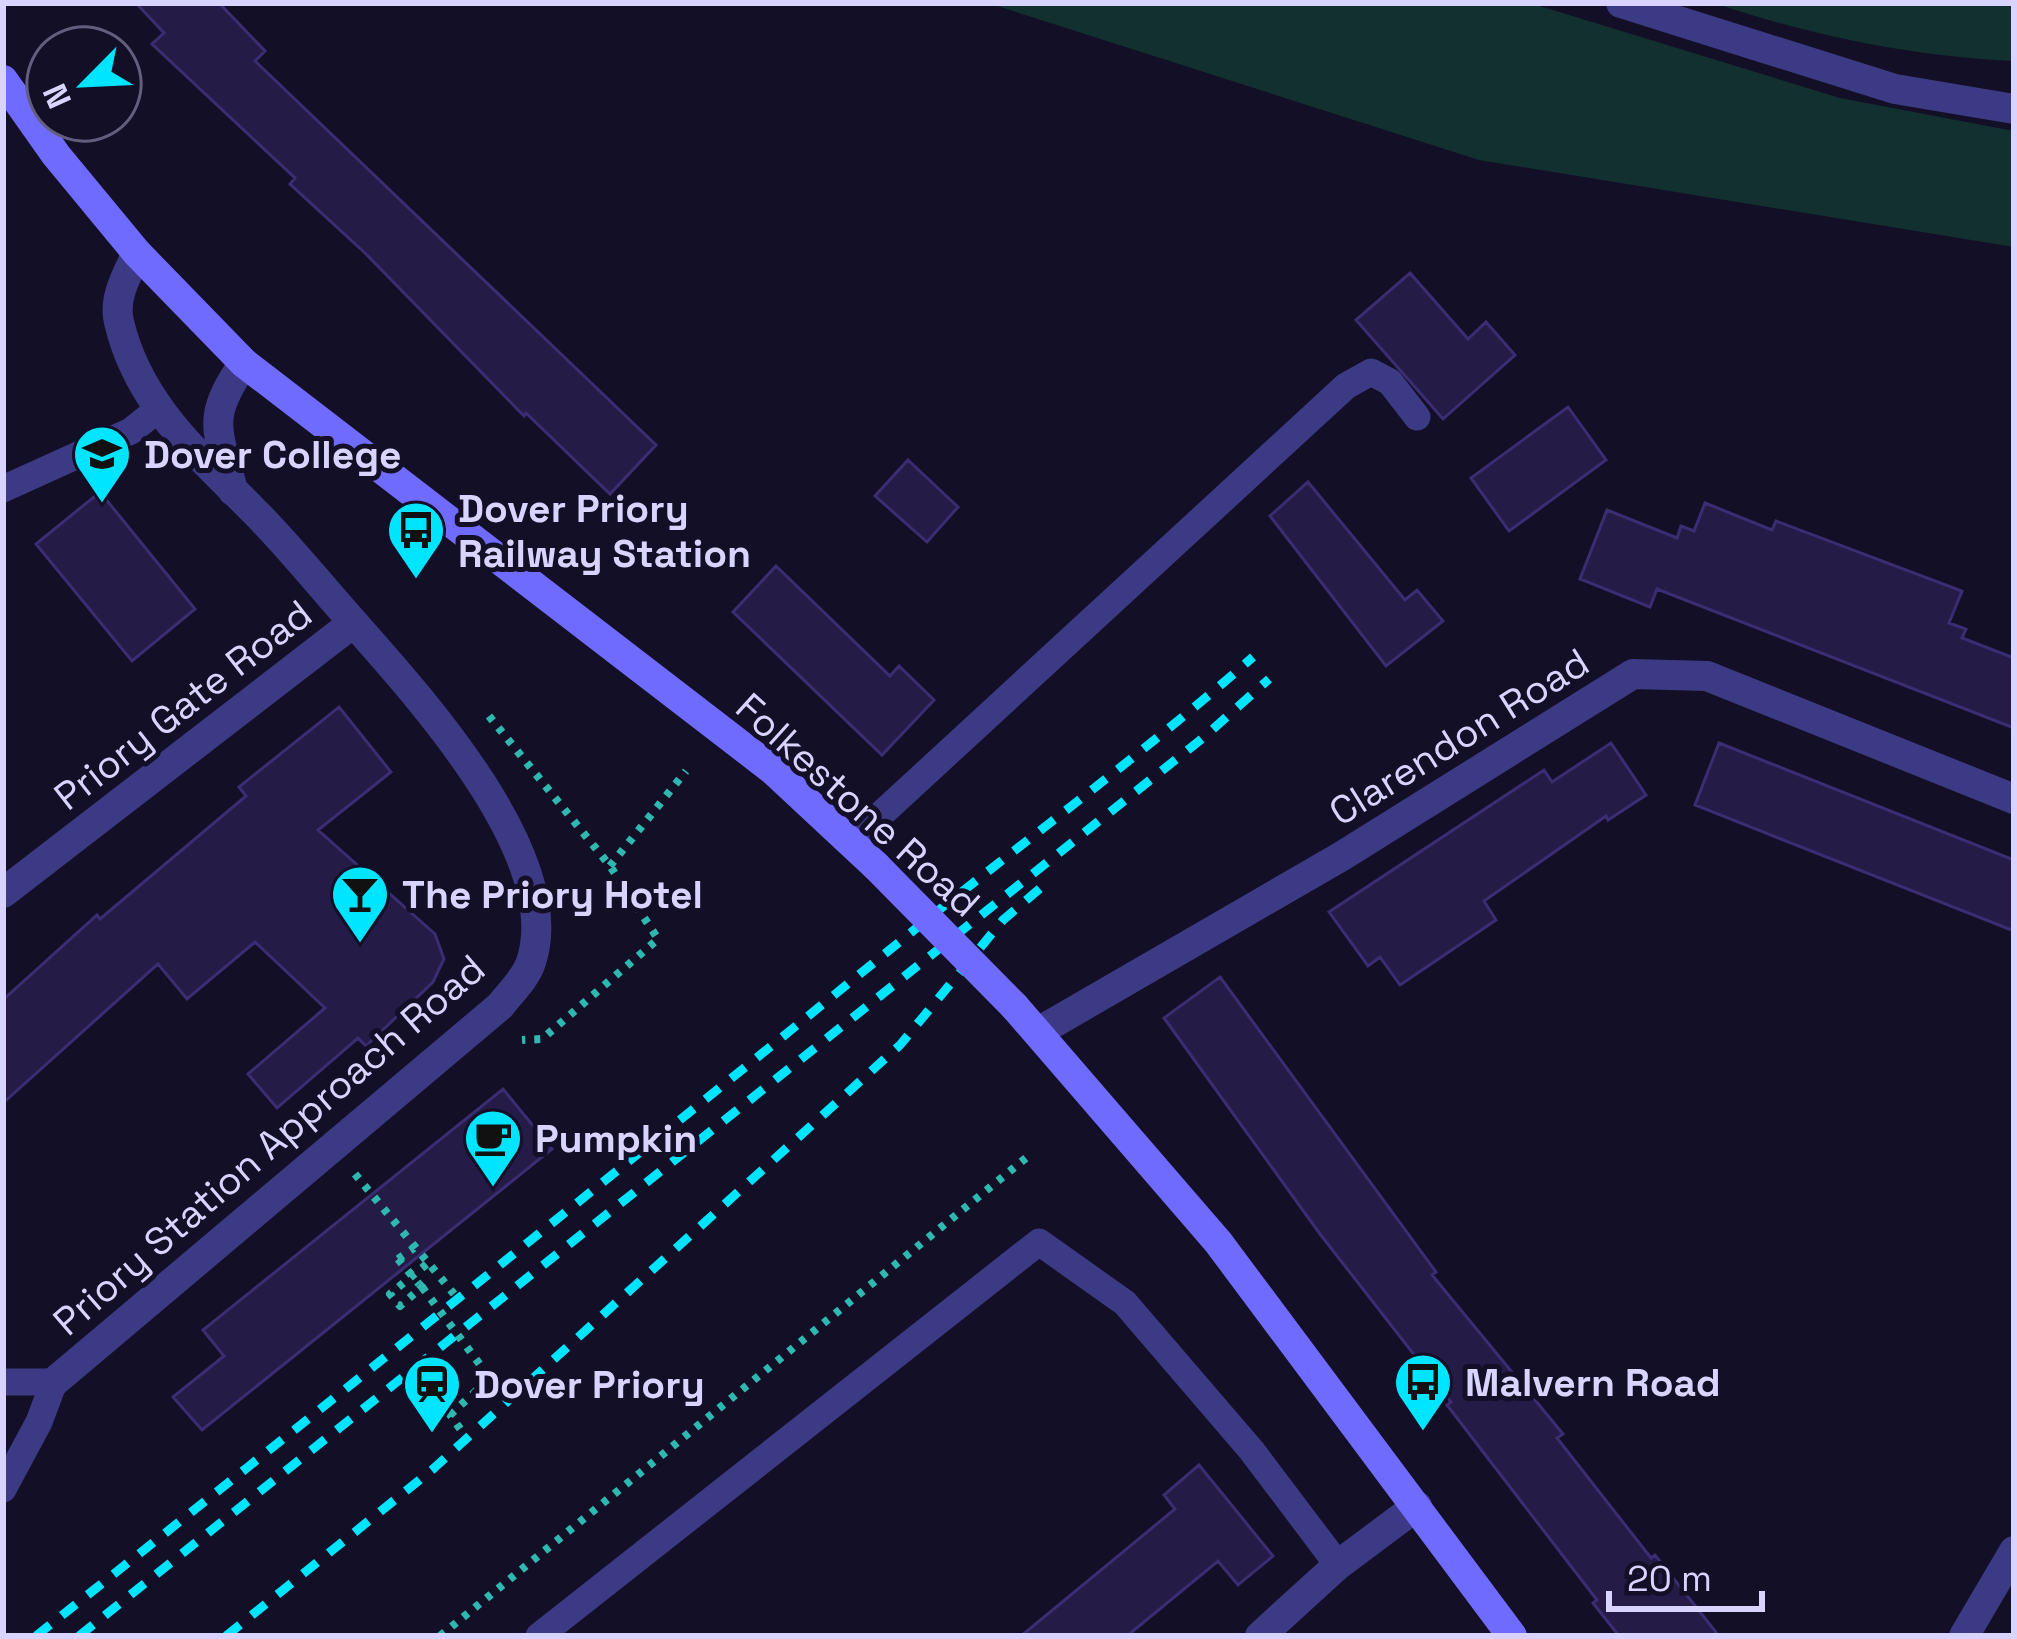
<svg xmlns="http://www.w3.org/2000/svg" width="2017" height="1639" viewBox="0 0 2017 1639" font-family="'Space Grotesk',sans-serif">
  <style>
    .green { fill: #12302f }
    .building { fill: #241b47; stroke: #3b2d73; stroke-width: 3 }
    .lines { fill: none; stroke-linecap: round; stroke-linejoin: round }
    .path { stroke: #2fb8b0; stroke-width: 8; stroke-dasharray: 6 9; stroke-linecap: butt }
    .service { stroke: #3d3a85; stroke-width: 27 }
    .minor { stroke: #3d3a85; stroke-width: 30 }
    .tertiary { stroke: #3d3a85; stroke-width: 30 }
    .secondary { stroke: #6f6bff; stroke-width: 30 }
    .rail { stroke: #00e5ff; stroke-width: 9; stroke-dasharray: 18 15; stroke-linecap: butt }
    .path-bridge { stroke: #2fb8b0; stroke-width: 8; stroke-dasharray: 6 9; stroke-linecap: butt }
    .secondary-bridge { stroke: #6f6bff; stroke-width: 30 }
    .labels { text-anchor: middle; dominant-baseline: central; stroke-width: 10; stroke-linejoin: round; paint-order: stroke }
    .poi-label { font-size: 39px; font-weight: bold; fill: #d9d4ff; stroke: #130f26; text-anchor: start }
    .street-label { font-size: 39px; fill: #d9d4ff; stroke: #130f26 }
  </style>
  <rect width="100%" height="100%" fill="#130f26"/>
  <path class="green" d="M988,3H1530L1840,98L2014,131V247L1479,160Z
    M1714,3H2014V61C1913,57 1809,35 1714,3Z"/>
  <path class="building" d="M136,3H219L265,51L255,61L656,445L610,494L526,413L524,416L365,253L290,184L295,178L152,44L164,33Z
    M1410,273L1468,339L1486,322L1515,355L1443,419L1356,320Z
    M1568,407L1606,460L1509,531L1471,478Z
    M908,460L958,507L927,542L875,496Z
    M1308,482L1405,600L1417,590L1443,621L1386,666L1270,516Z
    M100,492L195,609L132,661L36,544Z
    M1705,503L1772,530L1776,521L1962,591L1949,623L1966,629L1962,638L2014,658V728L1657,589L1650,607L1580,579L1607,510L1677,538L1681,526L1694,531Z
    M776,566L890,676L899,666L934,700L882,755L733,612Z
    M339,707L391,772L318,830L435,934L444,959L433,982L366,1046L358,1038L277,1108L248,1074L325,1008L255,942L187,999L158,964L3,1103V1000L97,915L100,919L246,796L239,787Z
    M1611,743L1646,795L1608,820L1606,816L1484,901L1496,920L1400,985L1380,957L1368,966L1329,912L1544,770L1552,782Z
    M1719,743L2014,860V931L1695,805Z
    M1220,977L1436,1272L1432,1275L1563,1434L1557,1438L1651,1558L1655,1555L1719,1636H1619L1593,1603L1597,1600L1447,1405L1451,1402L1320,1234L1164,1018Z
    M503,1089L552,1149L202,1430L173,1397L224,1356L203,1330Z
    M1199,1465L1273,1556L1238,1585L1218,1561L1127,1636H1021L1175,1509L1164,1495Z"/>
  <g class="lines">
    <path class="path" d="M489,716L610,866L658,939L542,1039L522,1040
      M610,866L686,771
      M355,1174L454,1294
      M398,1259L414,1248
      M419,1284L422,1287L400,1306L390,1294L428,1263
      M422,1375L461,1430
      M450,1415L490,1378L481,1366
      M440,1636L1026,1158"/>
    <path class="service" d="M3,489L131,431L157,410
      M852,841L1346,386L1371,372L1390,382L1417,417
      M3,1382H54L39,1422L3,1489
      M539,1636L1039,1242L1125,1303L1252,1451L1338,1565"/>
    <path class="minor" d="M233,491C218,428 205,420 244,363
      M3,893L353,623
      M1038,1032L1342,856L1633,674L1707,676L2014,799
      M54,1382L500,1006C510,993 526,978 531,962C567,854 411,688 345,613C315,579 286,543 254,511C198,454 138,404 119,322C113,298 127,275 137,253
      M1260,1636L1338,1565L1417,1506
      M1964,1636L2014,1551"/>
    <path class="tertiary" d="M1621,3L1895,89L2014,109"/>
    <path class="secondary" d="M3,80L56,155L137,253L244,363L773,770L876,866
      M1015,1007L1218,1242L1512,1636"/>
    <path class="rail" d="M36,1636C330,1402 623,1167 914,930C1027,839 1144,753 1253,657
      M79,1636L1204,737L1269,679
      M226,1636L433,1469L900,1045L1003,920L1051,879"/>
    <path class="path-bridge" d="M398,1259L419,1284
      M422,1287L490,1378"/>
    <path class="secondary-bridge" d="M876,866L1015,1007"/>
  </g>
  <defs>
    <g id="school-pin" transform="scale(3)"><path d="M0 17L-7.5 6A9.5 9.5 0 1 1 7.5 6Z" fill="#00e5ff" stroke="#130f26"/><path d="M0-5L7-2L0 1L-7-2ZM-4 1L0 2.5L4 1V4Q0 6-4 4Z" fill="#111"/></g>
    <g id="bus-pin" transform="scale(3)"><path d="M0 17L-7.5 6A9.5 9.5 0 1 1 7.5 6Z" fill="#00e5ff" stroke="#130f26"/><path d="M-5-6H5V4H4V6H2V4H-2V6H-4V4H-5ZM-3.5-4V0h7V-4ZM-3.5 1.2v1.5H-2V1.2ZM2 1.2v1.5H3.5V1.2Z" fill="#111"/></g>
    <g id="bar-pin" transform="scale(3)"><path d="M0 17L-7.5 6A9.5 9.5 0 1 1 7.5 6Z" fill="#00e5ff" stroke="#130f26"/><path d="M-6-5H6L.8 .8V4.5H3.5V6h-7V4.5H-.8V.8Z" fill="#111"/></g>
    <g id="cafe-pin" transform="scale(3)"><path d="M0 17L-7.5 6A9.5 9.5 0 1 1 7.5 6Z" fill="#00e5ff" stroke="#130f26"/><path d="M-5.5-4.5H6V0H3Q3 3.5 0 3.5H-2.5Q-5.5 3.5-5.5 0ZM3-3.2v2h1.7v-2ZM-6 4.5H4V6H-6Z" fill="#111"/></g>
    <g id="station-pin" transform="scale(3)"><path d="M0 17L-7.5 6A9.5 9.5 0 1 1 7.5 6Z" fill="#00e5ff" stroke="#130f26"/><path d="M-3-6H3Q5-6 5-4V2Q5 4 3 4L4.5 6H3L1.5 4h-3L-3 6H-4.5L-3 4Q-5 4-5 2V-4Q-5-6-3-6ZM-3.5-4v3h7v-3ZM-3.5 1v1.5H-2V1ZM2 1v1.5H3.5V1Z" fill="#111"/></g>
  </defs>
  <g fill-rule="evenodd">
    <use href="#school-pin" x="102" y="454"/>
    <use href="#bus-pin" x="416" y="530"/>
    <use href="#bar-pin" x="360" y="894"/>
    <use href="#cafe-pin" x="493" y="1138"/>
    <use href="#bus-pin" x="1423" y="1382"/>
    <use href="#station-pin" x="432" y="1384"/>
  </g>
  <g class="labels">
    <g class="poi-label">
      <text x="144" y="454">Dover College</text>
      <text x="458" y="508">Dover Priory<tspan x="458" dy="45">Railway Station</tspan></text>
      <text x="402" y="894">The Priory Hotel</text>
      <text x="535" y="1138">Pumpkin</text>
      <text x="1465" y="1382">Malvern Road</text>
      <text x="474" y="1384">Dover Priory</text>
    </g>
    <g class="street-label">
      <text transform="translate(183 705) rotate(-38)">Priory Gate Road</text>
      <text transform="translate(1459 737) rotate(-32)">Clarendon Road</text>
      <text transform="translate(858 805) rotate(42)">Folkestone Road</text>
      <text transform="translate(269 1145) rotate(-41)">Priory Station Approach Road</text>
    </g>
  </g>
  <rect width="2017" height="1639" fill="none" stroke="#d9d4ff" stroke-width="12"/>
  <g transform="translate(84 84) rotate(246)"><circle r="57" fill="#130f26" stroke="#625e7d" stroke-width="3"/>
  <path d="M0-9L21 45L0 30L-21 45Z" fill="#00e5ff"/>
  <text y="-18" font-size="33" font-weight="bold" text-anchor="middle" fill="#d9d4ff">N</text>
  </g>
  <path d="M1609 1591v18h153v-18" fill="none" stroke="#d9d4ff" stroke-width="6"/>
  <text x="1627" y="1591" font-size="36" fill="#d9d4ff" stroke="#130f26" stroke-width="9" paint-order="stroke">20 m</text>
</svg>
